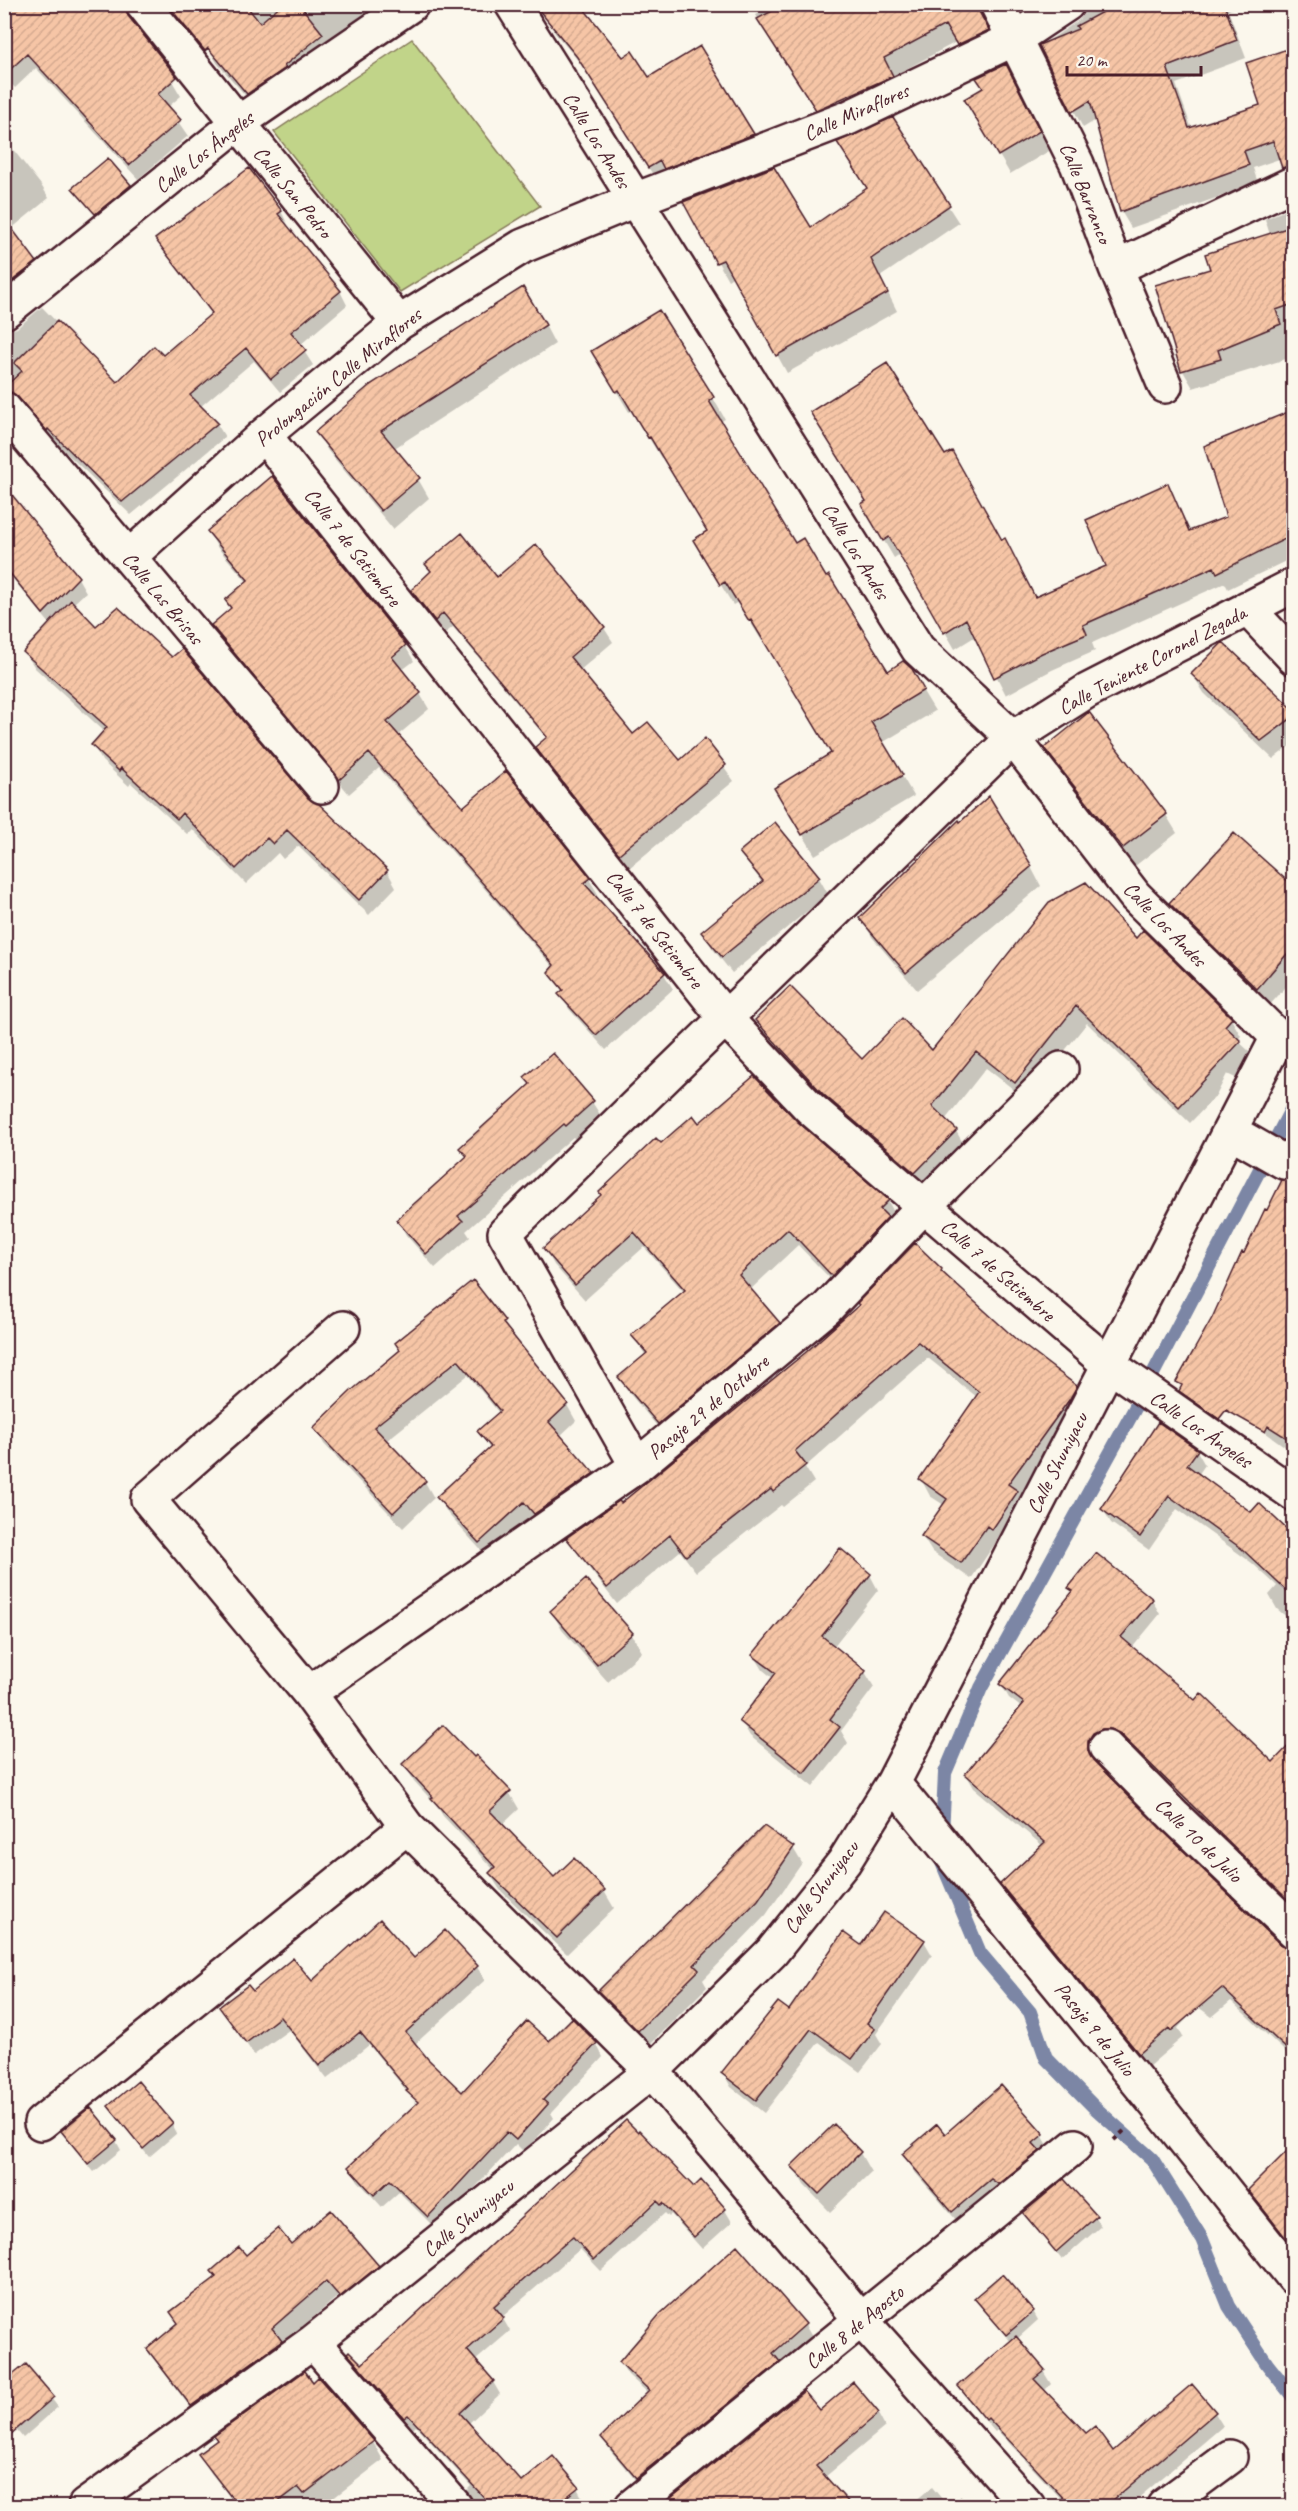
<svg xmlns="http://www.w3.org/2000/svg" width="1298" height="2511" viewBox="0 0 1298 2511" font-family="Caveat,sans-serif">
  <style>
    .pitch { fill: #c1d489; stroke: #867a5a; stroke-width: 1.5 }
    .shadow { fill: #0003 }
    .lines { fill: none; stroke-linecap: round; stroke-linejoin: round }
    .stream { stroke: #7b86a5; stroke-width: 14 }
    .building { fill: url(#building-hatch); stroke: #4a1f2b; stroke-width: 1.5 }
    .minor-casing { stroke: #4a1f2b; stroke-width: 38 }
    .path { stroke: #4a1f2b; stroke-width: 4; stroke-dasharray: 4.5 4.5; stroke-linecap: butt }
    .minor { stroke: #fbf7ec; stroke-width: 33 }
    .labels { text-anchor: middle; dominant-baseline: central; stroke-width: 4.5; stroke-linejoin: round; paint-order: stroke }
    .street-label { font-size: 21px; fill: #4a1f2b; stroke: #fbf7ec }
  </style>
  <defs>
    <pattern id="building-hatch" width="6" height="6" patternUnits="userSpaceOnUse" patternTransform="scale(1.5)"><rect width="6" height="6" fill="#f6c5a6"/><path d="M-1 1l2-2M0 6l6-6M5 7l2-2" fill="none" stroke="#d4a98f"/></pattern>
  </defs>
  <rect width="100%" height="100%" fill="#fbf7ec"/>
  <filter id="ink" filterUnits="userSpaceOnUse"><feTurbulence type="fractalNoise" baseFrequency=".0167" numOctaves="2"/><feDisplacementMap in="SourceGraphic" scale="12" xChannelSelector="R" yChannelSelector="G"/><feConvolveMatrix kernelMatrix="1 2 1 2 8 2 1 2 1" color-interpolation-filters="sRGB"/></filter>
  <g filter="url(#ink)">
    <path class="pitch" d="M412,39L540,206L400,292L274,132Z"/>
    <path class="shadow" d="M4,4L172,81L181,96L168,107L188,136L138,179L36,68L15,88L4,76Z
      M185,4H377L328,46L259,111L217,63Z
      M774,4H973L991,35L963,54L956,42L893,76L902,94L827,127L756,15Z
      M1085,4H1246L1228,10L1246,58L1176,84L1192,129L1262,106L1247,64L1294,49V154L1253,168L1258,183L1131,228L1121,211L1096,120L1083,128L1041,46L1079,20L1085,12Z
      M547,19L623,59L648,79L700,48L761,148L657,181L587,71L555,33Z
      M1016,84L1049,151L1010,174L967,100L984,89Z
      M892,119L959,223L880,277L897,311L787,373L734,276L728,280L685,203L811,229L868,189Z
      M4,138L41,185L49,198L11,229L43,276L4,307Z
      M108,160L135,195L101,222L74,188Z
      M1294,206V366L1289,358L1193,388L1183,371L1157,286L1212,270L1270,235L1265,219Z
      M281,211L288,225L286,227L340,291L347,305L300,345L313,365L280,392L254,361L200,407L217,424L225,437L131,515L56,443L28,411L17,405L4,392V332L17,328L42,307L117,384L163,357L213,314L165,253L157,239Z
      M658,312L713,398L725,419L720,422L795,545L887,673L910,670L935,711L882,743L914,796L815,855L788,810L833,754L764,640L762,641L738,602L733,605L707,562L709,532L663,457L661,458L632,410L629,412L605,372Z
      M545,325L555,344L393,449L418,479L429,498L393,529L328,451L317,432Z
      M1294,412V557L1228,589L1225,583L1092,643L1095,651L1052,670L1006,695L976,636L955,649L900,554L894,558L863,505L1035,599L1108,567L1168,485L1191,532L1227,518L1206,447Z
      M4,489L78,578L86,592L73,604L96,629L307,799L387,871L396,887L369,915L298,846L283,859L278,853L246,884L192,829L187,834L131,783L129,786L102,761L93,745L105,732L35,668L25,652L50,624L4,568Z
      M209,532L405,646L414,661L401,671L420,694L429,709L397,736L462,809L589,879L598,894L595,897L664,974L673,989L606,1050L569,1009L560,994L563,992L550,972L554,968L379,768L349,794L221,640L212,625L232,609L226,600L248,583L217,547Z
      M497,579L604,628L613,642L579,671L633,736L680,762L705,740L734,781L629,868L545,762L537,748L547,739L453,627L444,634L413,590Z
      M1224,644L1294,711V743L1273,759L1204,693L1193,675Z
      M1088,714L1166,815L1177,833L1135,866L1057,767L1046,748Z
      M1294,771V794L1285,780Z
      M1234,835L1294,888V978L1268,1007L1181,922L1170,903Z
      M741,852L819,878L828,894L732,973L713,949L703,933L762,883Z
      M1031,867L1041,886L917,990L872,937L861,918Z
      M1136,940L1231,1019L1241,1036L1237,1040L1249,1051L1259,1069L1251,1085L1227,1074L1216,1096L1190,1123L1087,1023L1026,1099L986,1068L945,1120L956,1131L966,1148L926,1190L835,1112L767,1038L757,1020L862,1062L932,1052Z
      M526,1077L592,1102L601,1116L575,1139L573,1137L466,1231L470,1237L435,1268L406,1235L398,1220L467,1158L461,1148L530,1085Z
      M797,1123L888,1201L897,1218L842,1291L798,1245L750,1290L779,1324L788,1340L668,1439L630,1394L620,1378L646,1356L633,1335L684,1292L644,1247L585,1300L554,1265L545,1248L661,1145L699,1125Z
      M1294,1179V1453L1194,1381L1213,1319L1283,1182Z
      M941,1270L945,1276L1017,1342L1076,1387L1085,1403L1078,1417L1020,1496L1026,1508L1001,1545L996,1542L971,1579L932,1552L922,1536L944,1505L930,1496L921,1479L977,1397L928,1358L805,1467L814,1482L783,1507L781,1505L696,1572L680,1551L617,1604L578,1554L568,1538L621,1506Z
      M473,1282L504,1322L513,1338L567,1405L576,1421L560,1436L593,1474L602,1490L489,1559L448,1514L438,1497L490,1449L479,1431L499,1413L468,1375L386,1441L425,1482L434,1498L403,1528L324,1444L315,1428Z
      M1197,1451L1205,1465L1198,1475L1251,1514L1259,1505L1294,1537V1623L1277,1609L1269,1595L1277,1586L1252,1563L1177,1509L1149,1550L1111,1523L1103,1509Z
      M870,1575L878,1590L833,1647L865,1672L874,1687L841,1731L848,1743L813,1787L750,1736L741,1721L774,1679L763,1670L754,1655Z
      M1070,1588L1152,1600L1160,1614L1132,1648L1195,1702L1201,1695L1294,1784V1806L1283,1818L1294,1829V1909L1095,1757V1765L1280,1946L1294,1951V2060L1231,2001L1212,2017L1198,2007L1178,2028L1183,2037L1148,2067L1010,1898L1002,1884L1043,1846L974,1788L966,1774L1022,1708L1009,1698L1001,1684L1073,1593Z
      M552,1612L631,1633L642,1652L608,1682L562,1630Z
      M404,1764L509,1792L519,1809L502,1825L554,1879L604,1891L614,1908L567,1954L500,1890L490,1874L494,1870L443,1816L437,1806L414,1781Z
      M793,1848L802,1863L766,1915L703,1980L707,1987L648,2046L609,2007L600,1991Z
      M445,1932L477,1967L485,1980L414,2045L462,2094L549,2043H596L603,2057L551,2113L554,2118L524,2152L516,2144L436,2229L399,2192L382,2207L358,2181L350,2167L416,2106L413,2100L422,2109L424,2106L411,2094V2096L369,2045L327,2079L289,2030L254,2055L221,2007L252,1993L312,1983L414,1960Z
      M924,1941L932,1955L876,2034L882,2044L860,2072L819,2042L764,2113L731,2087L723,2073L861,1947Z
      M109,2107L172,2124L177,2133L149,2157Z
      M626,2122L694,2189L725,2210L732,2222L702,2249L671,2214L669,2217L665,2213L601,2271L580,2249L502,2317L510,2331L475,2361L493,2382L500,2394L468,2424L533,2496L539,2506H475L467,2490L471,2486L416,2426L412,2430L356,2365L350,2355L362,2367Z
      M834,2126L860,2153L871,2172L830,2212L804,2185L793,2166Z
      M1042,2135L1052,2152L963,2228L914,2171L904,2154L945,2136Z
      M68,2140L116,2141L121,2150L94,2172Z
      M1292,2149L1294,2151V2247L1257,2203L1250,2190Z
      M1064,2181L1101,2226L1062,2260L1025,2213Z
      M291,2246L377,2266L387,2284L351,2313L337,2297L282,2344L202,2423L159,2366L149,2349L179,2325L172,2313Z
      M976,2298L1033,2311L1038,2320L1017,2339L1043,2371L1051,2384L1044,2391L1085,2435L1113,2453L1191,2386L1215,2413L1223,2426L1129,2506H1068L997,2430L995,2432L968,2400L960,2387L1011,2342Z
      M805,2325L812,2337L644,2490L610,2450L603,2438L648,2393L628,2375L620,2362Z
      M26,2366L58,2407L23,2438L4,2415Z
      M312,2384L373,2442L383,2460L323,2506H312L310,2504L307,2506H237L211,2473L200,2455Z
      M804,2393L819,2412L878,2414L885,2427L825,2477L850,2506H663Z
      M932,2487L948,2506H909Z
      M577,2488L582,2497L571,2506H544L534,2495Z
      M961,2496L969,2506H949Z"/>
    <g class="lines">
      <path class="stream" d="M942,1835L945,1773L981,1688L1133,1412L1294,1104
        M941,1860L980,1953L1030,2012L1046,2058L1093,2106L1152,2159L1202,2239L1229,2306L1267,2364L1294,2398"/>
    </g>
    <path class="building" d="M4,4H125L128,16L177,77L158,94L181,120L129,165L27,54L4,75Z
      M167,4H245L260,23L282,4H299L323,34L284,66L286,68L247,94L208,48L205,51Z
      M534,4H580L623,57L632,51L649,77L700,46L754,134L664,169L660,161L648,168L577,57Z
      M785,4H979L977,8L989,30L957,45L945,25L884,58L893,76L816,110L757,19Z
      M1117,4H1224L1237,40L1167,67L1189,128L1260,105L1246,63L1293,47V165L1282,168L1273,141L1244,151L1249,165L1120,212L1090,101L1072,112L1039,45L1078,29L1076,26Z
      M1006,64L1040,131L998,156L964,99L983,88L976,78Z
      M893,117L950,205L871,259L888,293L776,356L723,260L716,263L683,202L774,167L811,227L867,188L837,142Z
      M108,158L131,185L95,214L72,188Z
      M249,168L282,211L278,214L341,291L291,332L306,350L271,379L246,348L190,395L218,423L122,502L48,429L47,431L18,397L4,388L22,371L14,363L57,321L117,382L154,346L163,355L212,313L155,239Z
      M4,218L37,262L4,287Z
      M1293,226V304L1276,310L1281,324L1218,350L1221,359L1181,371L1155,285L1210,269L1205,254Z
      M523,287L546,325L381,431L420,478L381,511L315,432L370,385Z
      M659,310L714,397L709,401L795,543L803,538L826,577L829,575L888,671L903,661L912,669L924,690L871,722L903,775L802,835L774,788L831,753L751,620L749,621L725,582L720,585L693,540L707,531L650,437L648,438L619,390L616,392L591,351Z
      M887,363L945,455L952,451L1002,540L1005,538L1035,597L1106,566L1086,520L1168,483L1189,531L1226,517L1204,446L1293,410V535L1217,573L1214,567L1083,625L1087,634L1042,653L994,678L966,619L944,633L889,537L883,541L861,504L866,501L810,412Z
      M272,476L406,645L392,657L421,693L387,722L463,807L506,771L591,878L584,883L665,973L596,1035L558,994L563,990L548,972L554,965L369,753L339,780L211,625L231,608L225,600L248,580L207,531Z
      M4,485L79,577L43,614L4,566Z
      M462,533L497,577L536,544L605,627L570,657L633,734L648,722L680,760L705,738L726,765L619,854L535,747L547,737L443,613L435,621L411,590L431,571L425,564Z
      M71,600L96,626L118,607L172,657L182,649L308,798L319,804L388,870L359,900L287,830L273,844L267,838L236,869L182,813L177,819L121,768L119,771L91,745L107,727L23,652Z
      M1223,642L1293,709V717L1261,741L1191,674Z
      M1089,712L1167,814L1123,848L1044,748Z
      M989,796L1032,866L906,973L859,918L959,820L960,822Z
      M775,822L820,877L722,957L701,932L763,881L739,852Z
      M1234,833L1293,886V947L1257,989L1169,903Z
      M1086,882L1136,938L1143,930L1232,1018L1225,1026L1241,1041L1179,1107L1076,1006L1015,1083L976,1052L932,1106L957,1130L915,1173L823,1094L755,1020L790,986L862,1059L902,1018L932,1050L1049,902Z
      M553,1053L594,1101L566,1126L564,1124L458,1216L463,1221L426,1254L396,1220L467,1156L459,1148L530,1084L524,1077Z
      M754,1076L798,1122L889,1200L880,1209L888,1217L832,1276L788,1229L739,1275L780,1323L658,1424L618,1377L647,1353L631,1335L685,1290L634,1232L575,1285L543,1248L601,1195L599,1192L656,1138L661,1143L693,1115L699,1123Z
      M1293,1178V1442L1268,1426L1265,1432L1226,1410L1219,1419L1179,1391L1182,1385L1176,1382L1212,1318L1242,1252L1244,1253L1265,1209L1267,1210L1282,1180Z
      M915,1243L942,1269L941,1271L1018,1341L1077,1386L1069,1400L1008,1484L1018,1491L992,1530L987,1526L961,1563L921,1536L947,1499L919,1479L979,1392L918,1342L795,1451L806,1465L773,1492L771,1489L686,1556L670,1535L607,1588L566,1538L619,1501L621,1503L805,1353L859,1305L857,1303Z
      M473,1280L505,1321L503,1323L568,1404L549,1422L594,1473L534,1514L524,1502L479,1543L436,1497L491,1447L477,1431L500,1411L458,1360L374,1427L426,1481L393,1513L313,1428L351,1391L400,1350L395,1343Z
      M1158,1422L1198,1450L1187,1465L1251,1512L1259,1503L1293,1535V1597L1242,1549L1169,1496L1140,1537L1101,1509Z
      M840,1548L871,1574L822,1636L866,1671L830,1719L840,1727L804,1773L739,1721L776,1673L752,1655Z
      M1096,1553L1153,1599L1121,1637L1195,1700L1201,1693L1273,1762L1293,1741V1905L1119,1733L1110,1729H1102L1093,1733L1088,1741V1751L1093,1760L1162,1830L1281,1945L1293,1949V2055L1222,1988L1171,2031L1169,2028L1139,2054L1000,1884L1045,1842L965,1774L1024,1703L999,1684L1073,1591L1068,1588Z
      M586,1579L633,1633L597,1665L550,1611Z
      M443,1725L474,1757L476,1755L511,1791L490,1811L554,1877L574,1858L605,1890L557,1938L489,1873L495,1867L431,1798L433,1797L402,1764Z
      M764,1826L794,1847L758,1900L694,1965L699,1970L638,2031L598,1991Z
      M884,1912L925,1940L867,2023L875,2029L852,2059L811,2029L756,2100L721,2073L778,2002L789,2010L843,1932L861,1945Z
      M380,1919L414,1958L445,1930L478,1966L406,2032L428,2059L462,2092L527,2021L549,2041L572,2018L597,2043L543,2100L548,2104L516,2140L507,2132L428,2217L390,2180L374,2195L348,2167L418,2102L406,2091L408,2090L360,2032L319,2066L280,2017L246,2043L219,2007L248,1985L253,1991L293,1958L312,1981Z
      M138,2081L173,2123L143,2149L108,2106Z
      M1001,2085L1044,2134L1033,2143L1040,2151L998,2184L991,2179L952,2212L902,2154L937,2124L945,2134Z
      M90,2107L117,2140L88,2164L61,2131Z
      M626,2120L638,2132L639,2130L694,2187L701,2180L726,2209L694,2237L663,2203L661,2205L657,2201L594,2260L573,2237L569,2240L494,2306L504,2318L467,2350L494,2381L460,2413L522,2482L553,2456L579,2487L555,2506H492L408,2415L404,2418L347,2353L349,2351L362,2364Z
      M834,2124L861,2152L819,2194L791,2166Z
      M1293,2145V2247L1248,2190Z
      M1064,2179L1097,2216L1056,2252L1023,2213Z
      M331,2210L379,2266L340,2297L326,2281L272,2328L282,2341L191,2406L147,2349L178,2323L170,2312L216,2277L211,2271L239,2247L246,2255L278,2228L291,2244Z
      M737,2245L806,2324L773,2353L780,2362L636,2478L601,2437L649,2390L619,2362L660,2314Z
      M1002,2274L1034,2311L1006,2335L974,2298Z
      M1016,2336L1045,2370L1034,2379L1086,2433L1095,2426L1113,2451L1192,2384L1216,2412L1106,2506H1071L988,2418L986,2420L958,2386Z
      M26,2364L54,2397L4,2440V2382Z
      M305,2371L313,2382L318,2377L374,2441L304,2494L298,2487L273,2506H238L198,2454L217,2440L214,2436Z
      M853,2382L879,2413L816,2466L852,2506H661L804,2391L820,2410Z"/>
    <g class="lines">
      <g class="minor-casing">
        <path id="minor" d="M143,4L399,323
          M997,4L1077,164L1116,268L1165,386
          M1116,268L1294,183
          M4,312L238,123L412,4
          M4,409L322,786
          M264,435L726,1019L810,1108L1108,1364L1294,1494
          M129,557L264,435L399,323L523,246L635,200L848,118L1016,38L1067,4
          M1247,608L1294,658
          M1230,1131L1284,1162L1294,1155
          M343,1328L148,1499L309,1693L407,1827L652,2071L862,2321L1028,2506
          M637,1466L505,1233L1013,738L1087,691L1294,585
          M309,1693L637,1466L827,1308L924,1206L1061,1069
          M1106,1747L1175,1817L1294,1931
          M893,1783L1155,2103L1294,2278
          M41,2123L407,1827
          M313,2342L455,2506
          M85,2506L313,2342L652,2071L772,1952L844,1862L893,1783L1278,1037L1135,896L1013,738L918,649L512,4
          M632,2506L1075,2146
          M1164,2506L1230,2457"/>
      </g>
      <path class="path" d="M1114,2140L1126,2129"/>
      <use href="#minor" class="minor"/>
    </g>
  </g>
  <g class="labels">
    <g class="street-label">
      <text transform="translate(856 112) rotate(-24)">Calle Miraflores</text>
      <text transform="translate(597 140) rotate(58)">Calle Los Andes</text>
      <text transform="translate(204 152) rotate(-38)">Calle Los Ángeles</text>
      <text transform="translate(293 192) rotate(51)">Calle San Pedro</text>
      <text transform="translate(1086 193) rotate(68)">Calle Barranco</text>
      <text transform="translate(338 377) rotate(-39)">Prolongación Calle Miraflores</text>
      <text transform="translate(353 547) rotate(52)">Calle 7 de Setiembre</text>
      <text transform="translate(856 551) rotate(58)">Calle Los Andes</text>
      <text transform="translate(163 598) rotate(50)">Calle Las Brisas</text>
      <text transform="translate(1152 660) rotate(-28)">Calle Teniente Coronel Zegada</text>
      <text transform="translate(1165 924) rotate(46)">Calle Los Andes</text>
      <text transform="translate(655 929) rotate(52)">Calle 7 de Setiembre</text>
      <text transform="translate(998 1270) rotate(41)">Calle 7 de Setiembre</text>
      <text transform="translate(708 1407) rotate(-40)">Pasaje 29 de Octubre</text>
      <text transform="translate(1201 1429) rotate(35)">Calle Los Ángeles</text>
      <text transform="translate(1057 1463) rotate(-63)">Calle Shuniyacu</text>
      <text transform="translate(1199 1840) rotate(44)">Calle 10 de Julio</text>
      <text transform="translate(821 1887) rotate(-53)">Calle Shuniyacu</text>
      <text transform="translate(1095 2029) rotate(51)">Pasaje 9 de Julio</text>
      <text transform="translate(468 2218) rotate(-39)">Calle Shuniyacu</text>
      <text transform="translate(854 2327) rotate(-39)">Calle 8 de Agosto</text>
    </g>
  </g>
  <rect width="1298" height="2511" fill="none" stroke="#fbf7ec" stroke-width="24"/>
  <rect x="12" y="12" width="1274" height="2487" fill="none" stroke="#4a1f2b" stroke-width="2" filter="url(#ink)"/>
  <path d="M1067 66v9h134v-9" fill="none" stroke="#4a1f2b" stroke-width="3"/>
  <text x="1076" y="66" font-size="18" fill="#4a1f2b" stroke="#fbf7ec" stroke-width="4.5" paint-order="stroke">20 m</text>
</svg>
